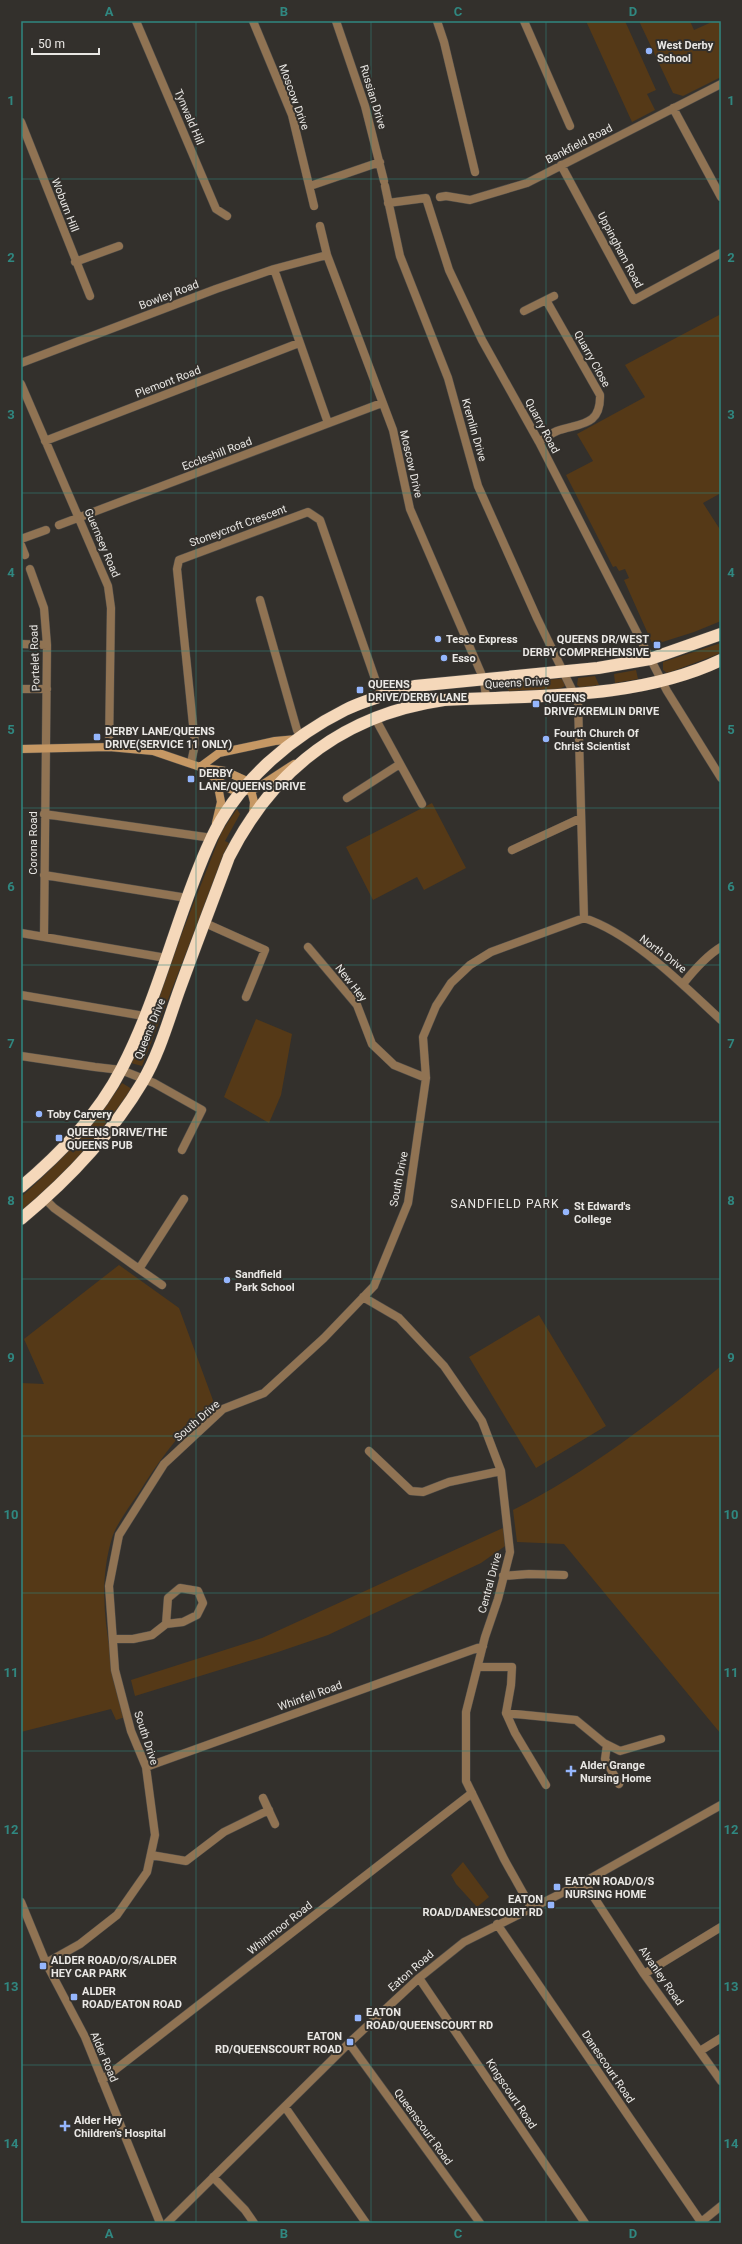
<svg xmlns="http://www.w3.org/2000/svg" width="742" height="2244" viewBox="0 0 742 2244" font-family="Roboto,sans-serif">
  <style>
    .green { fill: #553917 }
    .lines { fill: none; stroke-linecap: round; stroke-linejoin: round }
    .street-casing { stroke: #504d49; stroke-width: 9 }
    .secondary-casing { stroke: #504d49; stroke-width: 9 }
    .highway-casing { stroke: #504d49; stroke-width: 13 }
    .street { stroke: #907353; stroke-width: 8 }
    .secondary { stroke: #c69864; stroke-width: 8 }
    .highway { stroke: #f5d8ba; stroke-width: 12 }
    .grid { fill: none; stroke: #308780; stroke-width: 1; stroke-opacity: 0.55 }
    .poi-dot { fill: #95b6fd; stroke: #33302c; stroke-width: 1.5 }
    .labels { text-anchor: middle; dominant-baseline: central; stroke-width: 4; stroke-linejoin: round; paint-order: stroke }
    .poi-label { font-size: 11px; font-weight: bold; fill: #e9e7e4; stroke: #33302c; text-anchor: start }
    .street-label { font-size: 11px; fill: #e9e7e4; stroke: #33302c }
    .neighbourhood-label { font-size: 12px; letter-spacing: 1px; fill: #e9e7e4; stroke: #33302c }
    .neatline { fill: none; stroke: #308780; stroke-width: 1.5 }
    .grid-label { font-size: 13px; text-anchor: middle; font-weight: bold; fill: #308780 }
  </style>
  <rect width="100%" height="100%" fill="#33302c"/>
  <path class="green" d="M586,21H625L656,90L647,94L655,110L632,122Z
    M639,21H690L694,30L714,21H721V77L683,96L673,93Z
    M721,314V493L703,503L721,531V621L694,632L653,645L624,580L629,578L625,569L619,571L616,566L613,567L566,475L593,461L577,434L645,397L625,365Z
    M721,643V653L673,671L667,673L663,670V662Z
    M636,670L638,679L615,683L614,674Z
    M595,676L599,685L581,688L577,685L578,678Z
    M561,679L564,680L565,686L559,689L509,691L505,686L509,682Z
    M432,803L466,868L424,890L417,877L373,900L346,847Z
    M237,809L240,814L225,841L229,843L142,1066L131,1063L222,831Z
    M256,1019L292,1034L281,1095L269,1123L224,1097Z
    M122,1083L132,1089L76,1162L21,1213V1197C61,1162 92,1127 122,1083Z
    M119,1265L179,1308L214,1403C186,1424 164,1454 145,1483C137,1497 116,1523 112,1538C94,1597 111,1659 125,1717L116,1720L111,1709L21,1732V1383L44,1384L24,1339Z
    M539,1315L606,1426L536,1468L469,1357Z
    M721,1366V1734L564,1544L517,1542L513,1510C585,1474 659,1417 721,1366Z
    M505,1527L508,1544L481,1563L328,1635L278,1652L135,1696L131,1680L262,1638Z
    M463,1862L489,1897L477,1907L456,1884L451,1875Z"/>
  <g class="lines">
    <g class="street-casing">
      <path id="street" d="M136,21L216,209L227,216
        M253,21L292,115L314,206
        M336,21L365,106L384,181
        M437,21L444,42L475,172
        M524,21L570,126
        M673,108L721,197
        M21,122L90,296
        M561,165L634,300L721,253
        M310,186L380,162
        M385,186L400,256L448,378L478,486L537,618L578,702L584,918
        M440,197L446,196L470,200L527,183L721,84
        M388,203L426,198L449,270L482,340L539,442L667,691L721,778
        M320,226L327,255L393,430L410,509L484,680L486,698
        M75,262L119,246
        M274,269L328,423
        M546,300L554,296
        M524,311L546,300L600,395C601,427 579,423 557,431C550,434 545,438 539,442
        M21,363L216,289L274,269L327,255
        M21,384L108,586L111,608L109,747
        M45,441L299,343
        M59,525L382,403
        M21,539L46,530
        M21,545L25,555
        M30,569L44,608L47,645L44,937
        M260,600L297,730L301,737
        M21,644L47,645
        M21,689H47
        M375,718L422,804
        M191,763L195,744L177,569L179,560L308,512L320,520L381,696
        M347,798L400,764
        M44,814L212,838
        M512,850L581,818
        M44,875L187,898
        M584,918C633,934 683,985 721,1020
        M205,923L265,950L246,997
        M21,933L166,958
        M308,947L357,1005L372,1044L394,1065L426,1078
        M683,984C694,970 706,956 721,947
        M21,995L144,1016
        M21,1056L95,1067L121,1070L154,1083L202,1110L182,1150
        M45,1199L54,1208L139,1269L184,1199
        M139,1269L162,1285
        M363,1297L399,1318L444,1366L482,1421L501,1471L510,1552L498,1599L485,1637L466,1712V1781L504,1859L532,1909
        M369,1451L411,1491L423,1492L449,1482L501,1471
        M503,1576L529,1574L564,1575
        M113,1639H133L152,1635L166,1624L183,1622L197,1615L203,1603L198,1591L180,1588L168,1598L166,1624
        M478,1667H512L511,1685L506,1713L576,1720L604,1743L620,1751L661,1739
        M506,1713L515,1733L546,1785
        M607,1745L605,1759L619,1784
        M146,1767L483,1646
        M263,1798L275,1824
        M151,1855L186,1861L224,1832L269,1810
        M584,1882L644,1974L721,2081
        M21,1902L46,1963L85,2037L160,2223
        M497,1924L701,2222
        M46,1963L80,1944L117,1915L147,1872L155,1835L146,1767L131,1731L115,1670L109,1586L119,1535L164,1464L223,1409L264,1393L324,1338L374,1286L408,1203L426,1078L423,1037L436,1006L451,983L470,965L491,952L584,918
        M644,1974L721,1927
        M419,1978L585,2223
        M349,2043L480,2223
        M700,2051L721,2038
        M102,2080L472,1793
        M285,2107L366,2223
        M213,2177L245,2210L254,2223
        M167,2223L349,2043L419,1978L464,1942L584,1882L721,1805
        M700,2223L721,2206"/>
    </g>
    <g class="secondary-casing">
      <path id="secondary" d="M21,749L109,747L153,751L200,767L230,789L242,792L257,788L294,764
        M200,767L219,753L275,741L297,739
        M204,768L225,771L249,782L254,802L253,815
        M216,823L221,802L217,781"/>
    </g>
    <g class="highway-casing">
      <path id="highway" d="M21,1187C61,1153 98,1115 122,1068C160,995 177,912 212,837C238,782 291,737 345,710C367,699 392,693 415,686L598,668L650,659L721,634
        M21,1219C69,1179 111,1135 143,1081C160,1052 169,1018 180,988C196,944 213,900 229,857C274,768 346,714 444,700C535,695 637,700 721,660"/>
    </g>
    <use href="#street" class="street"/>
    <use href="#secondary" class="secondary"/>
    <use href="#highway" class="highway"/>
  </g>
  <path class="grid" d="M196,21V2223M371,21V2223M546,21V2223M21,179H721M21,336H721M21,493H721M21,651H721M21,808H721M21,965H721M21,1122H721M21,1279H721M21,1436H721M21,1593H721M21,1751H721M21,1908H721M21,2065H721"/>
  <g class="poi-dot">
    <circle cx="649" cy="51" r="4"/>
    <circle cx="438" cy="639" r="4"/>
    <rect x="653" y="641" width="8" height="8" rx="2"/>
    <circle cx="444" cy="658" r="4"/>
    <rect x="356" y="686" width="8" height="8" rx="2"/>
    <rect x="532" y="700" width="8" height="8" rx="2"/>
    <rect x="93" y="733" width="8" height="8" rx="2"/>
    <circle cx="546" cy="739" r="4"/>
    <rect x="187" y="775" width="8" height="8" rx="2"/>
    <circle cx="39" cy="1114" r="4"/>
    <rect x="55" y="1134" width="8" height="8" rx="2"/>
    <circle cx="566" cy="1212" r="4"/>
    <circle cx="227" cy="1280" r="4"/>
    <path d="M569 1765h4v4h4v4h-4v4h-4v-4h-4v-4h4z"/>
    <rect x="553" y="1883" width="8" height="8" rx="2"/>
    <rect x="547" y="1901" width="8" height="8" rx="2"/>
    <rect x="39" y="1962" width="8" height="8" rx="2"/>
    <rect x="70" y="1993" width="8" height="8" rx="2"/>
    <rect x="354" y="2014" width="8" height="8" rx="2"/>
    <rect x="346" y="2038" width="8" height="8" rx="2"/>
    <path d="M63 2120h4v4h4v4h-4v4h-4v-4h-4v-4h4z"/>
  </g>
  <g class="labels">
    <g class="poi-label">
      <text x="657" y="45">West Derby<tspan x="657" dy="13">School</tspan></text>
      <text x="446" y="639">Tesco Express</text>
      <text x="649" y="639" text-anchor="end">QUEENS DR/WEST<tspan x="649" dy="13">DERBY COMPREHENSIVE</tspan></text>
      <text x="452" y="658">Esso</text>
      <text x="368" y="684">QUEENS<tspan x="368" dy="13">DRIVE/DERBY LANE</tspan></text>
      <text x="544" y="698">QUEENS<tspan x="544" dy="13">DRIVE/KREMLIN DRIVE</tspan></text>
      <text x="105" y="731">DERBY LANE/QUEENS<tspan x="105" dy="13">DRIVE(SERVICE 11 ONLY)</tspan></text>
      <text x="554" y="733">Fourth Church Of<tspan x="554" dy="13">Christ Scientist</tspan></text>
      <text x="199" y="773">DERBY<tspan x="199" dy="13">LANE/QUEENS DRIVE</tspan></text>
      <text x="47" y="1114">Toby Carvery</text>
      <text x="67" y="1132">QUEENS DRIVE/THE<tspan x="67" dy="13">QUEENS PUB</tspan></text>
      <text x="574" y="1206">St Edward's<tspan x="574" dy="13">College</tspan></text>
      <text x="235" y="1274">Sandfield<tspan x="235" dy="13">Park School</tspan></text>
      <text x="580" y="1765">Alder Grange<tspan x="580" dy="13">Nursing Home</tspan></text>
      <text x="565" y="1881">EATON ROAD/O/S<tspan x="565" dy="13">NURSING HOME</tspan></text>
      <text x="543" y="1899" text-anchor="end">EATON<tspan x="543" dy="13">ROAD/DANESCOURT RD</tspan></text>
      <text x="51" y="1960">ALDER ROAD/O/S/ALDER<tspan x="51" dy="13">HEY CAR PARK</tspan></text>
      <text x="82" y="1991">ALDER<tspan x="82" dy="13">ROAD/EATON ROAD</tspan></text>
      <text x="366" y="2012">EATON<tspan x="366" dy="13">ROAD/QUEENSCOURT RD</tspan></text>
      <text x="342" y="2036" text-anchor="end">EATON<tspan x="342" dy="13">RD/QUEENSCOURT ROAD</tspan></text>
      <text x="74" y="2120">Alder Hey<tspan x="74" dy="13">Children's Hospital</tspan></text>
    </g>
    <g class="street-label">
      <text transform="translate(294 97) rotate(70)">Moscow Drive</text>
      <text transform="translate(373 97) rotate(73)">Russian Drive</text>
      <text transform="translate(189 117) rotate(67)">Tynwald Hill</text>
      <text transform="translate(579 144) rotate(-27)">Bankfield Road</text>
      <text transform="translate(65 205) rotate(69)">Woburn Hill</text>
      <text transform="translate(620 250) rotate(62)">Uppingham Road</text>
      <text transform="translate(169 295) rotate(-21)">Bowley Road</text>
      <text transform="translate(592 359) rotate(61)">Quarry Close</text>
      <text transform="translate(168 382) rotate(-21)">Plemont Road</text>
      <text transform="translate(542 426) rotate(62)">Quarry Road</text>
      <text transform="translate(474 430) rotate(74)">Kremlin Drive</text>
      <text transform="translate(217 454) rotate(-21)">Eccleshill Road</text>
      <text transform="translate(411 464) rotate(77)">Moscow Drive</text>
      <text transform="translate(238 526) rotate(-20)">Stoneycroft Crescent</text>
      <text transform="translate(102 543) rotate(67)">Guernsey Road</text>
      <text transform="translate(35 658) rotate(-92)">Portelet Road</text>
      <text transform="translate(517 683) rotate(-3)">Queens Drive</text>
      <text transform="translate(33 843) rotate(-90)">Corona Road</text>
      <text transform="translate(663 954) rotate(37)">North Drive</text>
      <text transform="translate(351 983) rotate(52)">New Hey</text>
      <text transform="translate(150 1029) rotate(-68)">Queens Drive</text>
      <text transform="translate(399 1179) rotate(-79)">South Drive</text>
      <text transform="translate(197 1421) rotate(-41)">South Drive</text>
      <text transform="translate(490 1583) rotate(-75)">Central Drive</text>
      <text transform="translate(310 1696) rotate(-20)">Whinfell Road</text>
      <text transform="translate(146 1738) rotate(72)">South Drive</text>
      <text transform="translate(280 1928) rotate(-38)">Whinmoor Road</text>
      <text transform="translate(411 1971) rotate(-41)">Eaton Road</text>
      <text transform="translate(661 1976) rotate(55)">Alvanley Road</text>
      <text transform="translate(104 2057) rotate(67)">Alder Road</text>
      <text transform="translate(608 2067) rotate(56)">Danescourt Road</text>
      <text transform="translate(511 2094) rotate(56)">Kingscourt Road</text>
      <text transform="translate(423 2127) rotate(54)">Queenscourt Road</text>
    </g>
    <g class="neighbourhood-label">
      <text x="505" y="1204">SANDFIELD PARK</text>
    </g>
  </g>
  <rect width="742" height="2244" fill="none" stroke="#33302c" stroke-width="44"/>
  <path d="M32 48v6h67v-6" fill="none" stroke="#e9e7e4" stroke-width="2"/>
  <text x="38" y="48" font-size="12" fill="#e9e7e4" stroke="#33302c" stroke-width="3" paint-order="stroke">50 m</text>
  <rect x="22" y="22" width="698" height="2200" class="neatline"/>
  <g class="grid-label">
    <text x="109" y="16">A</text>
    <text x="284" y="16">B</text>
    <text x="458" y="16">C</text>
    <text x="633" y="16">D</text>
    <text x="11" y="105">1</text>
    <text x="731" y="105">1</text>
    <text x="11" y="262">2</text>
    <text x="731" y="262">2</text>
    <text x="11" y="419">3</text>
    <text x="731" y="419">3</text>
    <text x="11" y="577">4</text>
    <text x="731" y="577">4</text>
    <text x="11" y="734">5</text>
    <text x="731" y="734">5</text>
    <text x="11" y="891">6</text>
    <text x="731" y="891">6</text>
    <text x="11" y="1048">7</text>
    <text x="731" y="1048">7</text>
    <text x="11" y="1205">8</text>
    <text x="731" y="1205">8</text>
    <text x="11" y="1362">9</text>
    <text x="731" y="1362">9</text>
    <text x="11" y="1519">10</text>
    <text x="731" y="1519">10</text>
    <text x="11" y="1677">11</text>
    <text x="731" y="1677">11</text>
    <text x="11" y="1834">12</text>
    <text x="731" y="1834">12</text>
    <text x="11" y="1991">13</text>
    <text x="731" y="1991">13</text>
    <text x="11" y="2148">14</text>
    <text x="731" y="2148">14</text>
    <text x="109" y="2238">A</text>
    <text x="284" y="2238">B</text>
    <text x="458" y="2238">C</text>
    <text x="633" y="2238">D</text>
  </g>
</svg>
